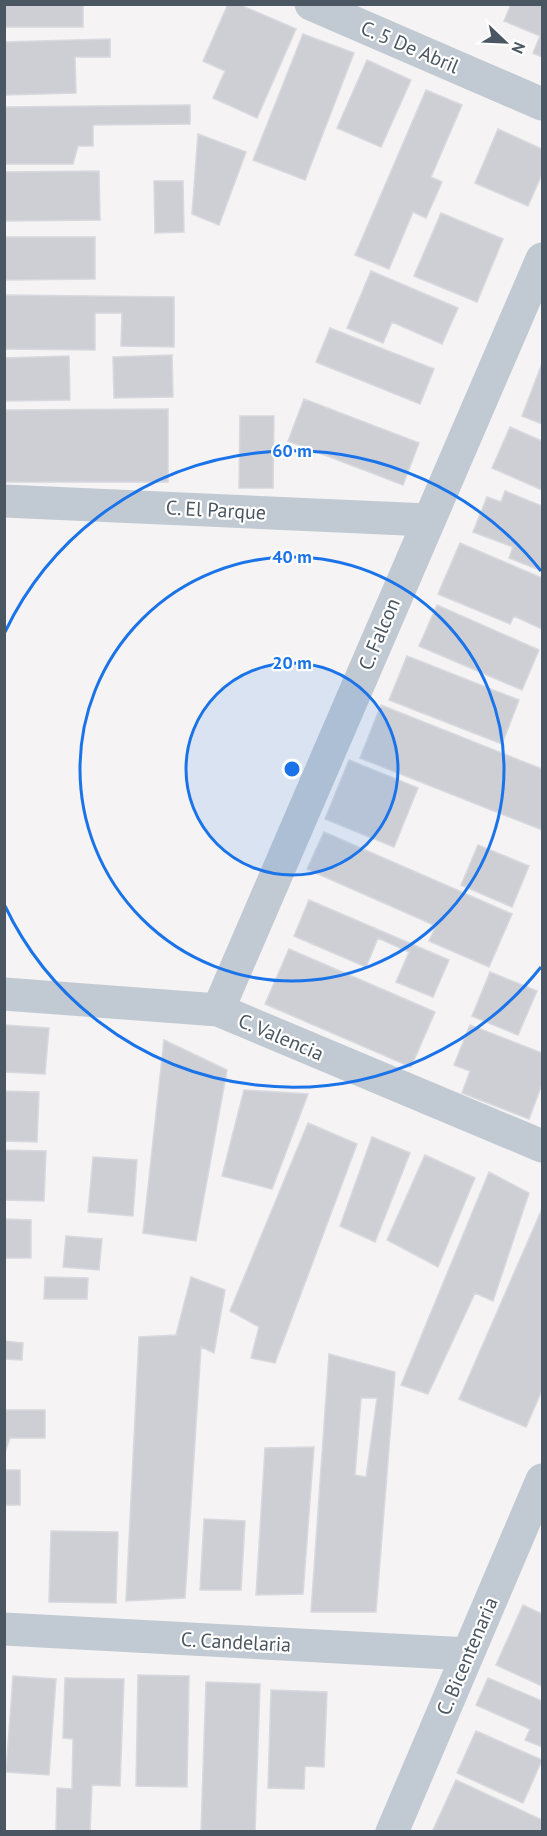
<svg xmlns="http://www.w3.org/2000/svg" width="547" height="1836" viewBox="0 0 547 1836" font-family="'PT Sans',sans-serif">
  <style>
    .building { fill: #cdcfd5; stroke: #d7d9de; stroke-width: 1.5; fill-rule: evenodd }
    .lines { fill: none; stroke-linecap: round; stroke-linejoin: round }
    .street { stroke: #c1cad2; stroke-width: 33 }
    .ring { fill: none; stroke: #1a73e8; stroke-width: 3 }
    .labels { text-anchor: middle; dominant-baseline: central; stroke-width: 4.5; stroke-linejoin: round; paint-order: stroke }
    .street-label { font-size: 20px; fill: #4a5661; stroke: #fff }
    .centre { fill: #1a73e8; stroke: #fff; stroke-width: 3 }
    .ring-label { font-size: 18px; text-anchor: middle; font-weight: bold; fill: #1a73e8; stroke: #fff; stroke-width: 4.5; stroke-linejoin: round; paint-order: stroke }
  </style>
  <rect width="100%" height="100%" fill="#f5f3f3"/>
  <path class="building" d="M4,4H83V27H4Z
    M228,4H238L296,29L257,118L213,98L225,71L203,61Z
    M511,4H542V57L533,53L540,36L504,21Z
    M303,34L354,53L305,180L253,160Z
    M110,39V57H75L76,93L4,95V42Z
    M367,60L411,80L381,147L337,128Z
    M426,90L462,105L431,177L442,182L426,218L413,212L389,269L355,255Z
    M190,105V124L93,125V146H78L73,164H4V107Z
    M498,129L542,149V174L528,206L475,183Z
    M198,134L246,152L219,225L192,214Z
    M99,171L100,220L4,221V172Z
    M154,181H183L184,232L155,233Z
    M441,213L503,239L477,302L414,276Z
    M4,237H95V279L4,280Z
    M371,271L458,308L442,344L392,322L383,343L347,328Z
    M4,295L174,297V347L121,346L122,313H95V350L4,349Z
    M330,328L434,369L420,404L316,362Z
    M172,355L173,397L114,398L113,357Z
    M69,356L70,400L4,401V358Z
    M541,366L542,367V424L522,416Z
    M304,399L419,443L403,485L288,441Z
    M168,409V482H4V410Z
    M240,416H274L273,488H239Z
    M510,427L542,441V490L492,468Z
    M505,491L542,506V571L509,558L513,547L473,532L487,497L501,502Z
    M460,543L542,578V629L514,616L510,624L438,594Z
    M437,605L539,650L522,690L419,646Z
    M407,656L519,700L502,744L389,700Z
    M381,705L542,769V830L360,758Z
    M349,760L418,788L394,847L325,819Z
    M324,832L512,914L489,967L429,941L436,926L307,869Z
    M478,845L529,866L512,907L461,885Z
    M309,900L449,960L433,997L396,982L409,952L378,938L366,967L294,936Z
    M289,949L435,1012L411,1067L265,1004Z
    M490,972L537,991L518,1035L472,1016Z
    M4,1025L49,1028L45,1074L4,1072Z
    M470,1025L542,1053V1084L529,1119L462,1093L470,1071L454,1065Z
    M164,1040L227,1070L196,1241L143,1233Z
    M244,1090L308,1094L272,1189L222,1176Z
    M4,1091L39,1092L37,1142L4,1141Z
    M308,1123L357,1144L275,1363L251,1358L259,1327L230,1311Z
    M372,1137L410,1153L375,1242L340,1226Z
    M4,1150L46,1151L44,1201L4,1200Z
    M425,1155L475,1178L438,1267L387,1240Z
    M93,1157L137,1160L133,1216L88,1212Z
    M489,1172L529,1193L493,1301L475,1293L428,1394L401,1385Z
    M542,1209V1390L526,1427L459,1399Z
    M4,1219L31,1220V1258H4Z
    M66,1236L102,1239L99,1270L63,1267Z
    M45,1277L88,1278L87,1299H44Z
    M191,1277L225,1290L214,1353L201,1347L185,1598L126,1601L139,1337L176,1335Z
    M4,1341L23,1343L22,1360L4,1359Z
    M329,1354L395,1372L376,1612H311ZM361,1398H377L366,1477L355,1475Z
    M4,1410H45V1438H10L4,1455Z
    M314,1447L303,1594L256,1595L265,1448Z
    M4,1470H20V1505H4Z
    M204,1519L245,1521L241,1590H200Z
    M51,1531L118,1532L116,1603L49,1602Z
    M523,1605L542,1614V1686L496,1665Z
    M138,1675L189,1676L187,1787L136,1786Z
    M13,1676L56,1679L49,1775L6,1772Z
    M65,1678L124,1679L120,1786L92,1785L90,1832H56L57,1788L72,1789L73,1739L63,1738Z
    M488,1678L542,1701V1747L525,1740L530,1729L476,1705Z
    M206,1682L260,1684L255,1832H201Z
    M271,1690L327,1692L324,1767L305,1766L304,1789L268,1788Z
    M476,1731L542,1760L523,1803L457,1773Z
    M456,1780L542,1820V1832H437L433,1830Z"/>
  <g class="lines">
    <path class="street" d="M311,4L542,104
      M4,501L428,520
      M4,994L218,1010L542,1146
      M218,1010L542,259
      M4,1629L468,1654
      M392,1832L542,1480"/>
  </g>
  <circle cx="292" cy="769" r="106" fill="#1a73e8" fill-opacity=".12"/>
  <g class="ring">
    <circle cx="292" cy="769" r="106"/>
    <circle cx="292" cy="769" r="212"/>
    <path d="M541 967A318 318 0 0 1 5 906M5 632A318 318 0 0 1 541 571"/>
  </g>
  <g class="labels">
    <g class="street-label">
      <text transform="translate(410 47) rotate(23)">C. 5 De Abril</text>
      <text transform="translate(216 510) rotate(3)">C. El Parque</text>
      <text transform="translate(379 634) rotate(-67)">C. Falcon</text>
      <text transform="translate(281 1037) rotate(23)">C. Valencia</text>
      <text transform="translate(236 1642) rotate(3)">C. Candelaria</text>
      <text transform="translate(467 1656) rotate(-67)">C. Bicentenaria</text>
    </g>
  </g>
  <circle cx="292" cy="769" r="9" class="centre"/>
  <g class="ring-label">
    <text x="292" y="457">60 m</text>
    <text x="292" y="563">40 m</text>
    <text x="292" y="669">20 m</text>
  </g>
  <rect width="547" height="1836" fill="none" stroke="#4a5661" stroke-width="12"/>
  <g transform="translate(505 42) rotate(113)" stroke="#ffffff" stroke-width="4.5" paint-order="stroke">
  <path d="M0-4.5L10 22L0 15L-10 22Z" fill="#4a5661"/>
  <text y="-9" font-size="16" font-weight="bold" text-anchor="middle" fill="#4a5661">N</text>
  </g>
</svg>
